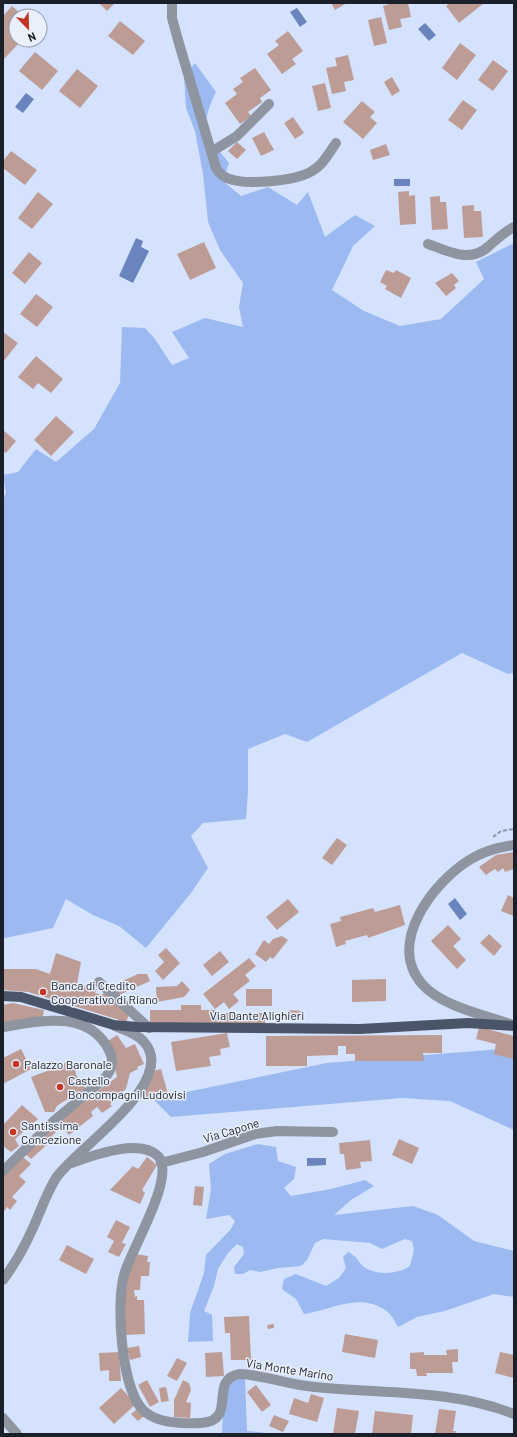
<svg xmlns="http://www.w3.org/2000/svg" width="517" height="1437" viewBox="0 0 517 1437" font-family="Barlow,sans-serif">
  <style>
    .green { fill: #9cb9f2 }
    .water { fill: #6a85bd }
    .building { fill: #bd9c95 }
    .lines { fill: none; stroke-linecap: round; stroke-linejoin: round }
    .path { stroke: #8c97ac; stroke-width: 2; stroke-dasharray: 4 2; stroke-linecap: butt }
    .minor { stroke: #8e94a0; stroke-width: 10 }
    .major { stroke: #4b5569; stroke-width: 10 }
    .poi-dot { fill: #c23524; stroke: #e9effb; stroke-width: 1.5 }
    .labels { text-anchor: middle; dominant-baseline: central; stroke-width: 3; stroke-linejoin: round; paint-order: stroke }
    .poi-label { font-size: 12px; fill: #1a1f29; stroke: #e9effb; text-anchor: start }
    .street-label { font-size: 12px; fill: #1a1f29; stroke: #e9effb }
  </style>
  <rect width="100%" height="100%" fill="#d4e2fe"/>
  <path class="green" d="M195,63L216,92C199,127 205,134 229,163L223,181L241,196L268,187L297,205L308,192L325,237L355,215L375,226L353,246L332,290L364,311L400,326L441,319L484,279L476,262L514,243V673L508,674L462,653L307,742L285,734L248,749V791L246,819L203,823L191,836L208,868L191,893L146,948L119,926L93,915L66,899L53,928L5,938H3V498L6,493L3,475L18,472L36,449L56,462L94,429L120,383L122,327L145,328L155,339L172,365L189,358L172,332L205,318L243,327L239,307L243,283L220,250L208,222L203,174L195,131L186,108L184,76Z
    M514,1048V1130L450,1101L402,1098L171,1117L153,1099L327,1063Z
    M258,1144L276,1147L278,1161L296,1167L294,1179L284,1188L291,1196L331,1189L365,1180L374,1186L351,1200L334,1215L413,1206L438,1215L474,1241L514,1251V1297L494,1294L445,1311L417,1317L398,1327C395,1322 391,1313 385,1310C359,1292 331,1310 304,1314L296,1299L282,1289L284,1279L296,1274L326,1286L339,1278L346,1268L343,1257L348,1252C360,1258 357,1262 364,1267C377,1276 398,1274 410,1266L414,1250L412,1241L405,1239L382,1249L370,1243L323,1239L315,1243L307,1260L301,1266L278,1268L260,1272L250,1270L243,1274H235L234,1267L244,1254L243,1247L237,1244L228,1253L218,1269L214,1286L204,1311L212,1315L213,1341L188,1342L190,1313L204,1273L206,1255L231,1229L235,1221L229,1215L206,1219L211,1189L209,1164L225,1154Z
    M234,1377L245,1379L247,1431L278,1434H222L223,1413L228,1381Z"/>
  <path class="water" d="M297,8L307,22L300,27L290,12Z
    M425,23L436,35L429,41L418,29Z
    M26,93L34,99L23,113L15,107Z
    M394,179H410V186H394Z
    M136,238L143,241L141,247L149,251L133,283L119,276Z
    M455,898L467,914L460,920L448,904Z
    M307,1158H326V1165L307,1166Z"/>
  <path class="building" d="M99,3H115L107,11Z
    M331,3H347L335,10Z
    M393,3H408L411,17L400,19L402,27L389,30L383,6Z
    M450,3H484L459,23L446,6Z
    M12,6L23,16H16V40H22L3,60V16Z
    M381,17L387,43L374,46L368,20Z
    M120,21L145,41L133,55L108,36Z
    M288,31L303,51L292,59L296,64L282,74L267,54L279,45L275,41Z
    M460,43L476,55L457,80L442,68Z
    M35,52L58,71L42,90L19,71Z
    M348,55L354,80L344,82L346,91L332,94L326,68L337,66L335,58Z
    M493,60L508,71L493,91L478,80Z
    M255,68L271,90L260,98L262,102L248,112L251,116L240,124L225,103L237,94L233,89L243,82L240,78Z
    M77,69L98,86L80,108L59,91Z
    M392,77L400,91L392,96L384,82Z
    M325,83L331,108L318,111L312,86Z
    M463,100L477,110L462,130L448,120Z
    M362,101L375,112L370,117L377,123L363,139L343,122Z
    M293,117L304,133L295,139L284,123Z
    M264,132L274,150L261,156L252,138Z
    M237,142L246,150L237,159L228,151Z
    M386,144L390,155L373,160L370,150Z
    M11,151L37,170L25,185L3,168V161Z
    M409,191V196L415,195L416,224L400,225L398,192Z
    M38,192L53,204L32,229L18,218Z
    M440,196V202H446L448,229L432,230L430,197Z
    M474,205V211H481L483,237L464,238L462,206Z
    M204,242L216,268L190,280L177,254Z
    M29,252L42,263L25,284L12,273Z
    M386,270L394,273L396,270L411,278L401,298L385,289L387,286L380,282Z
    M452,273L459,281L454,285L456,288L446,296L435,283Z
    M36,294L53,307L37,327L20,314Z
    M3,332L18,343L3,362Z
    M36,356L63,379L51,393L38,383L33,389L18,377Z
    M56,416L74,432L51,456L34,440Z
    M3,430L16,441L6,453L3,451Z
    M337,838L347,845L332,865L322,858Z
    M514,852V869L505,872L503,868L498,872L495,869L486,875L479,867L496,855Z
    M508,895L514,898V916L501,911Z
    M288,899L299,912L277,930L266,917Z
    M400,905L405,925L368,938L367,935L345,941L346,944L336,947L330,924L341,921L340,917L373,908L375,912Z
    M448,925L461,939L453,946L466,960L457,969L431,941Z
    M489,934L502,946L494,956L480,943Z
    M282,936L288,940L273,959L270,957L266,962L255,954L264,940L269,944L273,939Z
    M166,948L180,963L163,980L155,971L164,962L158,955Z
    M220,951L229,962L212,976L203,965Z
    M56,953L81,962L77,984L97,989L95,993L102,995L103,993L113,999L129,1015L126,1022L28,992L3,990V969H36L50,974Z
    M249,958L256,966L245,975L250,981L233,994L239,1001L229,1009L224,1002L215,1009L203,994Z
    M138,974H147L150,981L119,995L114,985Z
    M386,979V1001L352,1002V980Z
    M182,981L190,990L184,997L157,1002L156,987L177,986Z
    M246,989H272V1006H246Z
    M13,1003L44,1010L42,1020L3,1026V1005Z
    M181,1005H201V1010H215V1013H265V1025L150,1024V1010H181Z
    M289,1010L301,1011L300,1019L289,1018Z
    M479,1027L514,1036L513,1059L494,1054L496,1044L476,1039Z
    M227,1033L230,1047L220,1049L221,1055L209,1057L211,1066L176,1071L171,1042Z
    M117,1035L126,1048L135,1044L144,1064L137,1067L138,1069L130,1073L126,1089L116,1097L117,1099L110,1104L112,1106L102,1113L97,1107L91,1112L93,1116L69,1135L56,1121L117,1077L108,1041Z
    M442,1035V1053H423L424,1061H355V1054H346V1046H338V1055L307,1056V1066H266V1036Z
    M21,1049L31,1069L3,1084V1058Z
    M70,1060L75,1066L76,1075L80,1081L85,1086L86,1089L61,1103L57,1106L54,1112H45L31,1077L63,1065L66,1061Z
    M161,1069L168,1094L147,1100L145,1091L153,1071Z
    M22,1105L38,1119L15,1139L19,1146L11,1152L3,1146V1125Z
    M50,1126L56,1132L47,1141L49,1143L31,1159L24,1153Z
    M399,1139L419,1148L412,1164L392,1155Z
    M370,1140L372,1161L360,1162L361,1168L346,1170L344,1154H340L339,1143Z
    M22,1156L31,1164L19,1176L26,1182L12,1197L17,1201L10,1210L7,1207L3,1213V1176Z
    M147,1157L157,1165L142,1190L145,1193L140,1204L110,1190L133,1166L138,1169Z
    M195,1186L204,1187L202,1206L193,1205Z
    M116,1220L130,1227L122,1243L126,1244L119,1257L108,1252L114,1241L107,1237Z
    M67,1245L94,1259L86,1274L59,1260Z
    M135,1254L148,1256L147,1262H150L149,1276H141L140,1290H134L135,1297L137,1296V1300H144L145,1334L124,1335V1286Z
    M249,1316L251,1360H231L230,1333H225L224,1317Z
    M274,1324V1328L268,1329L267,1325Z
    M345,1334L378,1340L375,1358L342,1352Z
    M139,1346L141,1357L130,1360L127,1348Z
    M458,1349V1362H452L453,1373H426L427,1376H417L416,1369H410V1353L424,1352V1355H447L446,1350Z
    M119,1352L121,1381H109V1370L100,1371L99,1353Z
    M222,1352L224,1376L206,1377L205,1353Z
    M500,1352L514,1355V1378L495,1373Z
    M177,1358L187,1363L177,1381L167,1376Z
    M147,1380L159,1402L150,1407L138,1385Z
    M183,1380L189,1383L191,1390L186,1402L191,1403L190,1418L174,1417V1400Z
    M256,1385L271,1405L262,1412L247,1392Z
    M166,1387L169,1401L161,1402L159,1388Z
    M121,1388L136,1404L114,1424L99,1408Z
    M311,1394L324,1398L317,1422L289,1414L294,1398L308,1403Z
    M337,1408L359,1411L355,1434H333Z
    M137,1409L145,1415L138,1421L131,1414Z
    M439,1409L456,1411L453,1431H456L455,1434H435Z
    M375,1411L413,1415L411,1434H372Z
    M274,1415L289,1421L283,1432L269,1426Z"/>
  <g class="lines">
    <path class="path" d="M493,837L501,831L514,829"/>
    <path class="minor" d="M172,3V18L178,40L216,168C219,173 222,176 227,178C245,186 296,181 312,171C323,165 329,153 336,143
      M211,152L237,136L269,104
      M428,244C449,251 470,264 489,246C497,239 504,232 514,227
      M99,982L149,1028
      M510,1024C484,1015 441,1006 422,984C386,943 434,881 471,859C484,851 499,847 514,845
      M3,1027C40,1021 88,1009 109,1050C115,1061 112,1070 104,1079L55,1120L3,1171
      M161,1163L203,1152L255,1134L277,1131L333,1132
      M68,1164C90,1157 138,1137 158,1156C177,1176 130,1251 124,1275C116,1304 121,1388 143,1410C156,1423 183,1424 201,1423C239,1421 207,1379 240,1374C264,1375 290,1385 315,1387C382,1394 451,1389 514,1414
      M3,1280C14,1265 24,1248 32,1230C40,1213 46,1194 56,1178C74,1150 180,1082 144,1042C138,1034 125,1030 115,1026
      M3,1418L17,1434"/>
    <path class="major" d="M3,996L21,997L114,1025L137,1027L360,1029L468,1023L514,1026"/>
  </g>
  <g class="poi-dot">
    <circle cx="43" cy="992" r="4"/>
    <circle cx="16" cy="1064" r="4"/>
    <circle cx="60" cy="1087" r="4"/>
    <circle cx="13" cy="1132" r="4"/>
  </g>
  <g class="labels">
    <g class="poi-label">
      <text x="51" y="985">Banca di Credito<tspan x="51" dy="14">Cooperativo di Riano</tspan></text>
      <text x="24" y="1064">Palazzo Baronale</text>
      <text x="68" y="1080">Castello<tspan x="68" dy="14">Boncompagni Ludovisi</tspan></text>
      <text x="21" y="1125">Santissima<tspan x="21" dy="14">Concezione</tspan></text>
    </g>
    <g class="street-label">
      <text x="257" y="1015">Via Dante Alighieri</text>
      <text transform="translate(231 1130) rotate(-17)">Via Capone</text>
      <text transform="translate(290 1369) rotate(9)">Via Monte Marino</text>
    </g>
  </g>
  <rect width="517" height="1437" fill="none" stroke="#1a1f29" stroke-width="8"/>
  <g transform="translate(28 28) rotate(157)"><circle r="19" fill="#e9effb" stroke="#969ca7"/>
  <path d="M0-3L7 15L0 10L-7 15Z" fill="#c23524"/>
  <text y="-6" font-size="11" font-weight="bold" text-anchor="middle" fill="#1a1f29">N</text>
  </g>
</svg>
